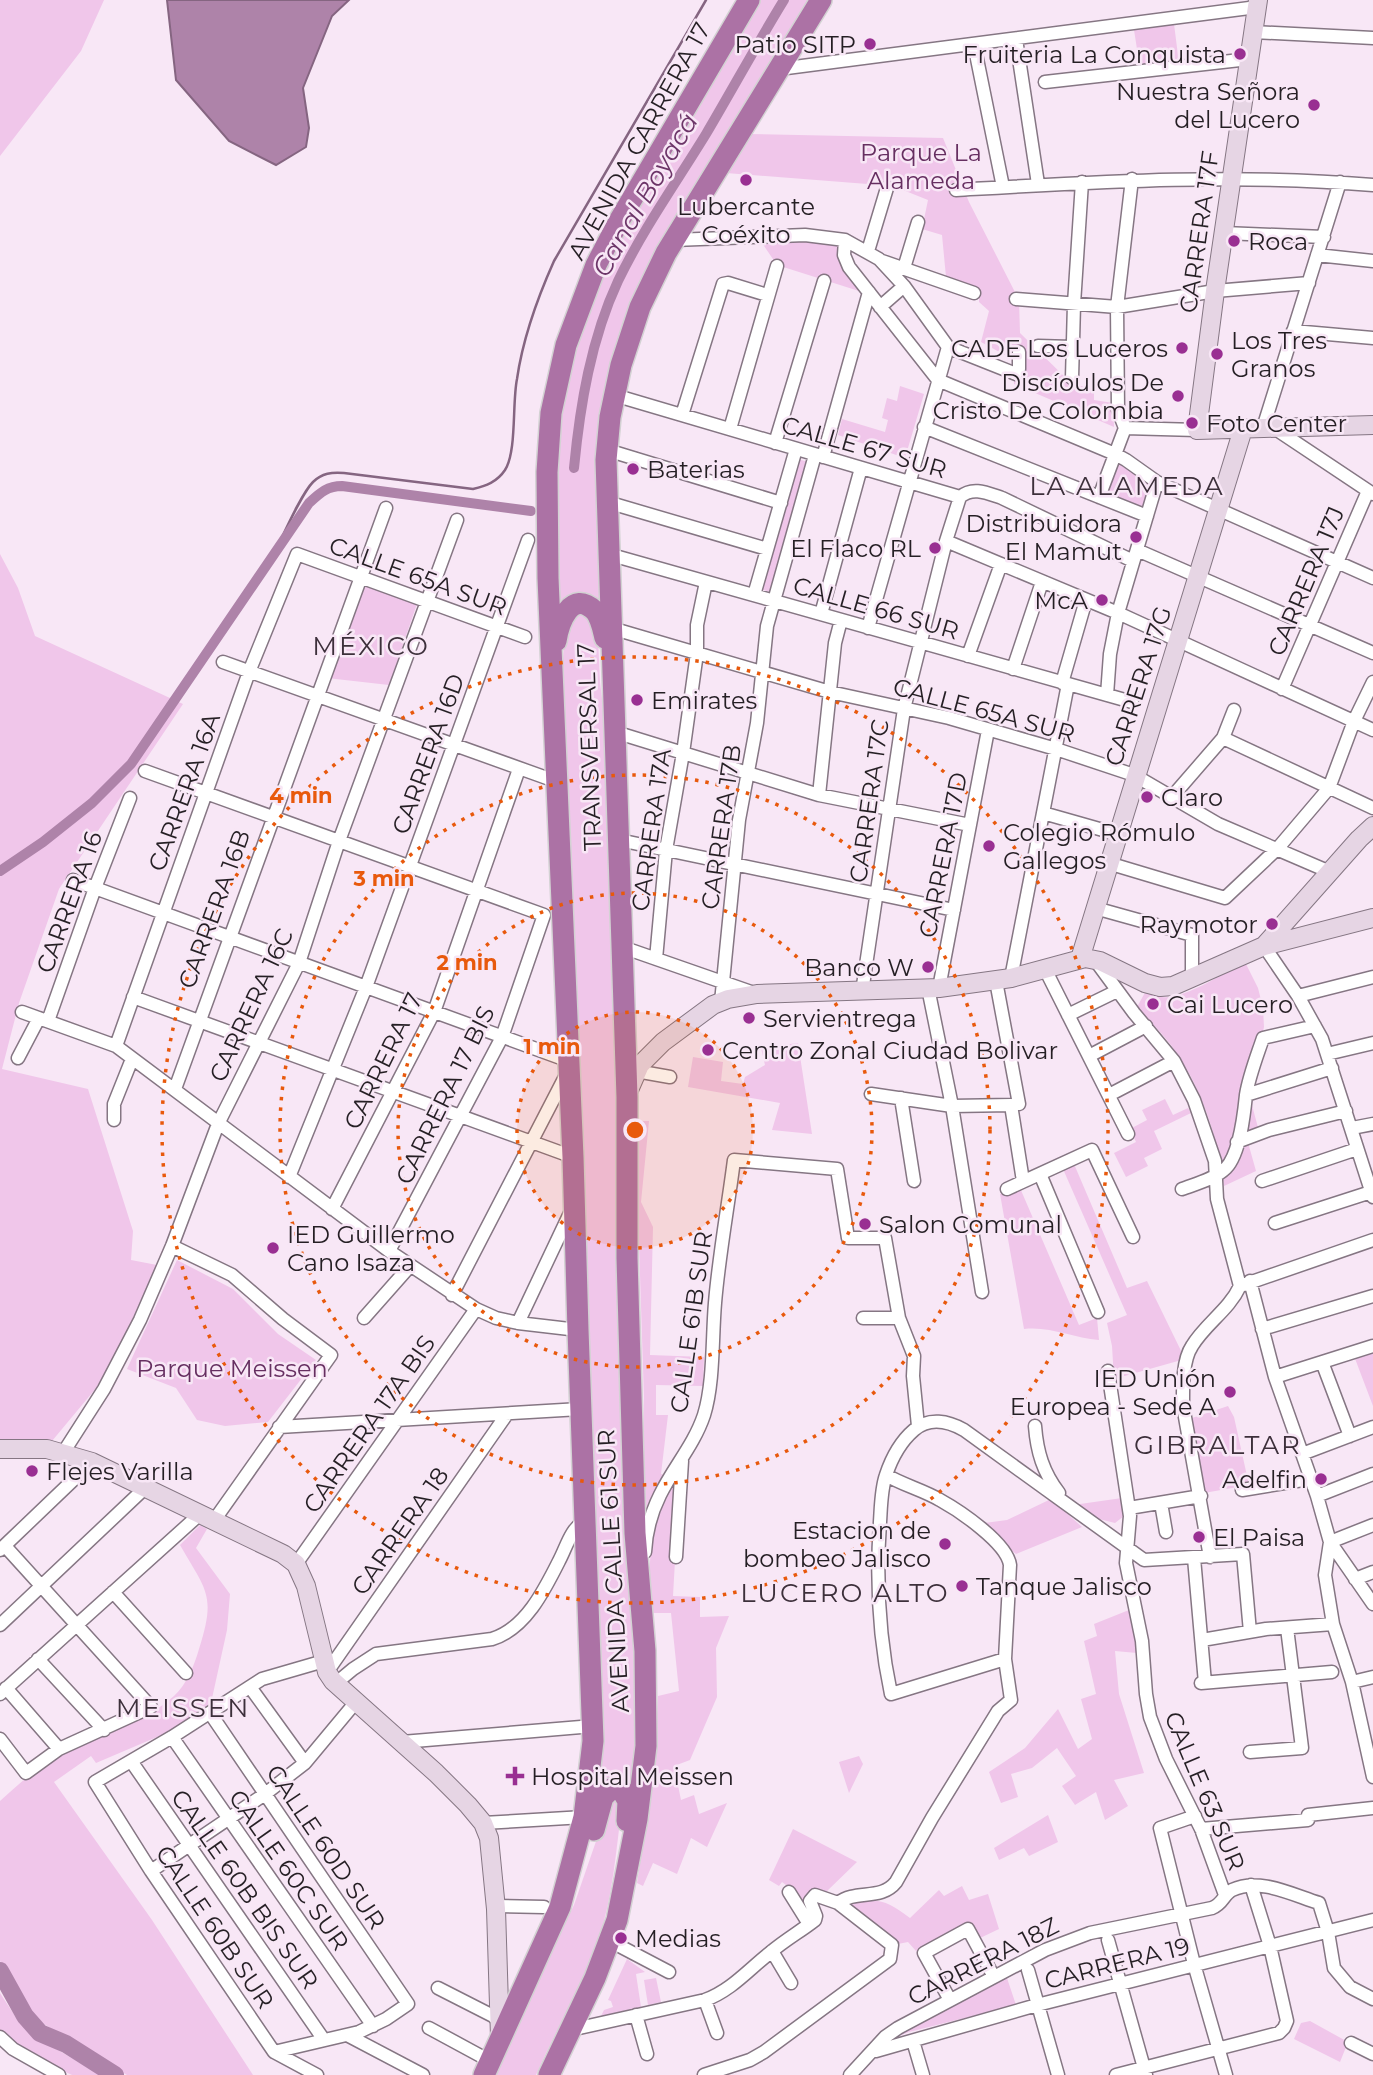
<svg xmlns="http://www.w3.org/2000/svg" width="1373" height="2075" viewBox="0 0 1373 2075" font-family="Montserrat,sans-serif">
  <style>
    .green { fill: #f0c6ea }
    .water { fill: #ae83a9; stroke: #856581; stroke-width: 2 }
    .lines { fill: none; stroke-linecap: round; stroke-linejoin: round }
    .stream { stroke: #856581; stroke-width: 2.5 }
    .canal { stroke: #ae83a9; stroke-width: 10 }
    .river { stroke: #ae83a9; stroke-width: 18 }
    .street-casing { stroke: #857683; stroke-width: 15 }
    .secondary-casing { stroke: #857683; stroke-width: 20 }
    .highway-casing { stroke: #d3d2d3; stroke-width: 24 }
    .street { stroke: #fff; stroke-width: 12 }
    .secondary { stroke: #e6d5e4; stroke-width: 18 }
    .highway { stroke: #ac72a5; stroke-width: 21 }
    .ring { fill: none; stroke: #e8590c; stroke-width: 3.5; stroke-dasharray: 3.5 7 }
    .poi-dot { fill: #992f92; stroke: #f8e7f6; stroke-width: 2.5 }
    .labels { text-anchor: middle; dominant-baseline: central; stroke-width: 5; stroke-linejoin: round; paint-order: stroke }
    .poi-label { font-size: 24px; fill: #251f24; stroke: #f8e7f6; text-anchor: start }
    .street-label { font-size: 24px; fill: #251f24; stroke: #f8e7f6 }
    .park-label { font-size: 24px; fill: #662f61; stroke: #f8e7f6 }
    .water-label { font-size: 26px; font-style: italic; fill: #6c3568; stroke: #f8e7f6 }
    .neighbourhood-label { font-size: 26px; letter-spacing: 2px; fill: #3d303b; stroke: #f8e7f6 }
    .centre { fill: #e8590c; stroke: #f8e7f6; stroke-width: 3.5 }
    .ring-label { font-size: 21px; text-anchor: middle; font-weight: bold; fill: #e8590c; stroke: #f8e7f6; stroke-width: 5; stroke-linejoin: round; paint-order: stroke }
  </style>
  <rect width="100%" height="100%" fill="#f8e7f6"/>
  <path class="green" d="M0,0H104L81,51L0,156Z
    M757,0H811L618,351L602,601L589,596L555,609L553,471L569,358L598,276Z
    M1174,24L1179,63L1140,68L1134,30Z
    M750,134L943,138L969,202L1019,300L1020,333L1072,384L1094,389V400L1113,403L1114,427L1014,384V360L981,342L989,311L979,302V291L946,277L942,235L922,229L928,200L893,186L726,173Z
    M803,239L839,245L862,292L777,265L762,243Z
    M900,386L924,394L905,458L838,435L842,419L885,432L888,420L882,418L887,398L897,401Z
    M798,459L808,462L770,592L760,589Z
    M1117,460L1152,485L1142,508L1104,493Z
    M0,554L18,588L35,636L183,704L59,889L19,1003L2,1069L88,1089L133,1231L131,1260L157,1265L123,1340L97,1387L52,1441L28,1439L0,1441Z
    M360,584L417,604L389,685L327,678Z
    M579,613L589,616L598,638L600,682L604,715L639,1705L635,1787C620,1778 612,1777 596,1783L560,699L565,633L573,615Z
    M1245,962L1258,988L1263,1008L1264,1027L1249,1094L1260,1135L1247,1139L1256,1171L1224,1186C1218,1137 1200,1083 1170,1044C1160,1031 1148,1019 1137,1007L1147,989C1151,992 1156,996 1162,997C1184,1000 1225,972 1245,962Z
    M798,1043L812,1134L772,1130L780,1103L688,1087L693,1057L723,1062L721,1081L743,1084L745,1077L765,1065L761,1048Z
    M1165,1099L1173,1115L1188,1108L1191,1113L1154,1131L1162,1149L1144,1158L1148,1166L1126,1177L1114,1153L1136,1142L1130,1129L1147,1120L1142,1110Z
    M635,1121H649L641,1202L653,1227L650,1355L704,1357L703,1386L656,1385V1415H668L661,1474L666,1475L642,1542L644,1399Z
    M1074,1164L1127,1288L1147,1281L1185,1359L1114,1379L1112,1346L1107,1323L1127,1315L1063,1169Z
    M1020,1188L1079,1325L1097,1318L1099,1340C1073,1338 1050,1326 1024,1329L1000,1194Z
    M177,1260L233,1289L278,1334L316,1360L268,1422L225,1426L197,1420L176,1388L127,1369Z
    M1373,1349V1406L1354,1356Z
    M1228,1406L1234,1417L1249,1485L1204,1493L1189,1419Z
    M680,1472L673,1596L700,1597V1617L729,1616L716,1648L717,1697L690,1760L674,1766L681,1800L694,1795L699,1814L727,1803L707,1847L691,1838L677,1874L653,1863L643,1886L637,1883L654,1772L658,1696L679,1691L671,1613H650C648,1556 649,1522 680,1472Z
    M1122,1498L1124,1516L1115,1523L1095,1518L1073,1505Z
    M1051,1499L1082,1527L1016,1554L977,1524L1007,1520Z
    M200,1525L207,1529L196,1548L230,1594L227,1630L211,1703L171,1731L96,1763L91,1756L54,1782L152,1920L253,2075H127L39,2021L28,2009L0,1961V1801C17,1786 35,1769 54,1756C91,1733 141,1726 174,1696C187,1684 194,1666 199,1649C216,1595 207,1592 180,1545Z
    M1134,1608L1137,1653L1115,1651L1119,1694L1144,1773L1114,1780L1128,1806L1105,1820L1096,1792L1075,1805L1062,1786L1076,1776L1057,1748L1032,1768L1011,1774L1018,1797L1001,1803L989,1772L1025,1748L1058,1709L1078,1749L1092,1739L1081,1699L1096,1694L1084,1641L1097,1636L1094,1624Z
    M859,1756L863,1764L849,1793L839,1762Z
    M612,1795L622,1806C616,1850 613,1896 599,1938C583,1986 556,2029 536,2075H490L574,1905Z
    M1048,1815L1058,1842L1029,1856L1024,1848L999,1860L994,1848Z
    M793,1829L857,1862L826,1892L819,1891L808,1908L798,1894L782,1882L779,1886L769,1880Z
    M962,1886L969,1900L988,1894L999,1929L978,1939L968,1922L916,1951L908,1942L898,1944L848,1906C876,1895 887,1901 910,1918L939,1890L944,1896Z
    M627,1959L645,1972L636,1974L641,2007L601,2016L604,2010L613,2007L611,2001L608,2000Z
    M1006,1975L1016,2005L909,2032L888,2040Z
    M656,1978L661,2002L648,2005L644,1980Z
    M0,1993L19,2022L33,2035L100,2075H72L40,2060L0,2034Z
    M1310,2021L1348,2042L1340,2062L1294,2039L1301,2023Z"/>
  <path class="water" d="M167,0H349L332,16L303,88L309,128L306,147L276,165L229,141L176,80Z"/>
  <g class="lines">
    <path class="stream" d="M270,562C280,543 300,495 313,482C322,473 332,472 344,473L473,489C486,486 497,482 505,470C517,451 512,403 517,379C523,337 537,299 554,261L706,0"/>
    <path class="canal" d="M574,468C580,405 591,339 618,281C643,229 676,183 706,134C732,90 757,44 784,0
      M0,871L43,842L92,803L131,764L309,503C320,493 327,486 342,486L531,511"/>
    <path class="river" d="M0,1971L25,2016L40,2033L66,2044L115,2075"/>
    <g class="street-casing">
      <path id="street" d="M1253,32L1373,38
        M1016,39L1038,184
        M974,44L1003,187
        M779,69L1257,7
        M1045,82L1249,59
        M956,190C1095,182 1233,173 1373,185
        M1224,233L1324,237
        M674,240L805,235L845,240L879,259L904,286L948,347
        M845,240L844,255L849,267L938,380L1115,454L1126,460L1157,482L1373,578
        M868,251L887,188
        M1317,255L1373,261
        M882,261L974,293
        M904,268L918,222
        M1016,299L1117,307L1215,291L1309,283
        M880,307L904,286
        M1293,331L1373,338
        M1038,346L1072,347
        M948,347L1016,374L1019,369V352
        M1072,378L1074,304L1082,182
        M614,395L960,497C973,486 987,493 1002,498L1133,561
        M682,415L723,284L728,283L767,295
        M924,427L1147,516
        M1125,428L1197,430
        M1263,428L1340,182
        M1274,428L1373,494
        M730,429L777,266
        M775,443L824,281
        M607,450L781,503
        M823,457L869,292
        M1099,497L1125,428L1118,410L1117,307L1132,179
        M607,502L767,549
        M946,541L1118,613L1373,730
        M1137,550L1373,653
        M608,554L1132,702
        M754,595L796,449
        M821,614L861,468
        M611,628L830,692L949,718L1056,749L1134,775L1218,824L1330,872
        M868,628L948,347
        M968,656L1001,564
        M223,662L558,782
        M1013,669L1042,582
        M1062,683L1086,600
        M1282,689L1368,491
        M1107,695L1110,654L1118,613L1157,482
        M615,732L819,795L970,825
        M1223,738L1373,808
        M145,771L544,915L502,1037L389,1251
        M819,795L835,643L841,620
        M1171,798L1223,738L1234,710
        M1043,813L1117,834
        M619,840L954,910
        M1108,863L1225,898L1278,848L1329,788L1354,721L1373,682
        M73,880L569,1061
        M1095,908L1192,935V980
        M1264,946L1298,996L1322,1039L1373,1197
        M622,947L754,993
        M656,959L666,850L683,753L697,653V625L706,582
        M1095,960L1134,1013L1174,1061L1194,1100L1215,1161L1217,1199L1240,1286
        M1045,969L1128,1134
        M1011,978L1068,684
        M996,981L1019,1104
        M928,988L952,1106L982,1292
        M939,988L988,730
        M862,992L904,709L946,541L960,497
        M1298,996L1373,977
        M133,997L573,1157
        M721,1002L739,820L757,723L767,626L815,455
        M22,1012L116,1046L389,1251L476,1309L496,1318L518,1323L578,1330
        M1068,1015L1117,991
        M48,1021L95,888L130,798
        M116,1046L249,672L297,554L525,637
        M1327,1054L1373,1043
        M1089,1056L1146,1026
        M18,1058L39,1018
        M636,1071L670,1077
        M175,1089L386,508
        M871,1094L952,1106L1011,1105L1023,1181
        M1109,1095L1174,1061
        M1246,1095L1332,1068
        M901,1098L914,1181
        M114,1120V1104L132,1059
        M1352,1128L1373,1124
        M1237,1142L1269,1130L1346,1111
        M1040,1174L1098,1312
        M289,1177L366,987L528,540
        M1262,1181L1357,1149
        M1007,1189L1092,1150L1133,1237
        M1182,1189C1195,1184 1215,1179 1226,1168C1240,1153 1244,1115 1246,1095C1249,1076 1257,1056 1263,1038L1315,1026
        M332,1209L434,1012L519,769
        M1275,1223L1371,1192
        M172,1246L232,1275L283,1319L331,1355L213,1522
        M1250,1281L1275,1377L1317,1496L1330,1542L1373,1604
        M452,1295L566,1075
        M364,1318L410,1266
        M863,1318H899
        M518,1323L571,1211
        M1262,1329L1373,1296
        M1322,1362L1350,1436
        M1108,1371L1130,1516L1126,1563L1142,1641L1146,1694L1150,1717L1166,1759L1201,1829L1225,1895
        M1275,1377L1373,1346
        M1035,1426C1037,1452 1043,1472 1059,1493
        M279,1427L580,1409
        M63,1453L104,1389L140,1320L172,1246L218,1124L299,963L339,841L457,520
        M1302,1454L1373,1427
        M1242,1490L1309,1479
        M1317,1496L1373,1474
        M1161,1503L1166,1532
        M1129,1508L1201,1496
        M1373,1525L1330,1542L1325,1575L1333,1624L1352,1682L1373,1777
        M0,1550L92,1462
        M645,1552C646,1532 651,1513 660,1495C673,1468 694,1445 704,1415C714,1383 712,1338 715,1303C719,1255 728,1207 734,1160L837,1169L848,1238H885L899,1318L914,1356L913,1376L918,1426
        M676,1557L682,1461
        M1210,1557L1183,1406C1183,1389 1182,1361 1192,1346C1205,1324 1229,1310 1240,1286L1373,1240
        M1194,1558L1205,1683
        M296,1564L476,1309
        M1355,1579L1373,1572
        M113,1592L186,1673
        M0,1625L146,1487
        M1202,1640L1266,1629L1333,1624
        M38,1659L104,1730
        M1005,1659L891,1694C879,1638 876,1579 880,1522C881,1507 881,1489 886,1475C892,1457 900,1442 914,1430C929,1417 948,1421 964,1430L1144,1560L1243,1554L1250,1632
        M327,1672L507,1414
        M1352,1682L1373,1677
        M1201,1683L1332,1672
        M335,1684L353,1669L376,1654L492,1639C525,1629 544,1591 559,1561C567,1546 570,1530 585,1520
        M250,1687L305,1763
        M6,1688L59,1749
        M0,1694L200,1514
        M210,1713L408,2004L386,2019L359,2032L274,2052
        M172,1737L373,2026
        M0,1739L26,1773L59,1749L151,1707L5,1546
        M402,1742L593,1726
        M1250,1752L1302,1748L1287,1628
        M131,1761L324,2040
        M1308,1815L1373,1808
        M1195,1816L1160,1828L1194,1964L1226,2075
        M483,1823L584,1817
        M1201,1829L1308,1820
        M151,1871L265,1794L305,1763L355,1703
        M789,1892L809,1924
        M495,1906L544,1907
        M1108,1940L1146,2075
        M610,1941L669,1972
        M772,1951L791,1983
        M1028,1970L1058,2075
        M438,1988L493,2016L499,2022
        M705,2000L717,2033
        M950,2000L924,1953L968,1929L994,1977
        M636,2015L647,2054
        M429,2028L490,2061
        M570,2030L705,2000C732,1990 749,1969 771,1952C785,1940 801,1931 815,1920L816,1916L810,1901L815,1895L838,1903C856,1889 881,1901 896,1882L932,1818L998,1711L1011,1700L1005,1659L1010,1565C1007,1543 960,1511 940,1500C923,1490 903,1485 886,1475
        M349,2036L423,2075
        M0,2037L13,2049L59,2075
        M913,2041L923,2075
        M1351,2043L1373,2054
        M876,2051L1037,2005L1373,1920
        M317,2075L274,2052L151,1871L95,1782L172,1737L262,1679L324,1661
        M704,2075L750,2060L764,2052L890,1959L892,1945L838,1903
        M850,2075L885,2037L898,2028L1045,1950L1090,1933L1212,1908C1223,1904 1223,1895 1232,1890C1259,1877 1293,1895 1319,1903L1328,1932L1334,1968L1350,1987L1373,1999
        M1116,2075L1279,2033L1284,2028L1287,2021L1270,1946L1251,1885"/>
    </g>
    <g class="secondary-casing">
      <path id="secondary" d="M1258,0L1215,291L1197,430L1373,425
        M1264,946L1359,839L1373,826
        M1080,959C1133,782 1190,606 1243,429
        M629,1090L640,1065L663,1042L713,1005L728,999L757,994L939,988L1011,978L1085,958L1100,961L1145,983L1160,987L1173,986L1264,946L1373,918
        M0,1449H47L92,1462L283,1554L296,1564L306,1586L327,1672L333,1681L436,1773L468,1805L483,1823L489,1838L496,1909L500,2037"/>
    </g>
    <g class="highway-casing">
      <path id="highway" d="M556,641C559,623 571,588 595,611C601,618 603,630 605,638
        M594,1830L603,1797L611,1789H621L628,1801L627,1821
        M484,2075L560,1907L584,1817L593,1741L578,1330L573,1157L548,578L547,472L551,413L566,345L596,265L619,221L749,0
        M549,2075L595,1978L617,1920L637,1819L646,1746L645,1651L635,1533L627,1258V1097L606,460L610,417L621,365L640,307L666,253L821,0"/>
    </g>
    <use href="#street" class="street"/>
    <use href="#secondary" class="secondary"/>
    <use href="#highway" class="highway"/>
  </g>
  <circle cx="635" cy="1130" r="118" fill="#e8590c" fill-opacity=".12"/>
  <g class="ring">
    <circle cx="635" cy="1130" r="118"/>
    <circle cx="635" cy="1130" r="237"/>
    <circle cx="635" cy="1130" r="355"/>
    <circle cx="635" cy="1130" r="473"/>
  </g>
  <g class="poi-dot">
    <circle cx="870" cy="44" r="7"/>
    <circle cx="1240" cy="54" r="7"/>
    <circle cx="1314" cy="105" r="7"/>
    <circle cx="746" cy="180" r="7"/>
    <circle cx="1234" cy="241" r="7"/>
    <circle cx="1182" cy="348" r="7"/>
    <circle cx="1217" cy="354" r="7"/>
    <circle cx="1178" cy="396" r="7"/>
    <circle cx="1192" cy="423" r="7"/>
    <circle cx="633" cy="469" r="7"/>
    <circle cx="1136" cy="537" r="7"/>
    <circle cx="935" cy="548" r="7"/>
    <circle cx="1102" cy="600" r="7"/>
    <circle cx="637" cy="700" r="7"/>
    <circle cx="1147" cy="797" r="7"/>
    <circle cx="989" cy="846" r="7"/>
    <circle cx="1272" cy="924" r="7"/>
    <circle cx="928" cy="967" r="7"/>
    <circle cx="1153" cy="1004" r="7"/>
    <circle cx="749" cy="1018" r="7"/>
    <circle cx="708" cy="1050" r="7"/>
    <circle cx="865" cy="1224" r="7"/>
    <circle cx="273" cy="1248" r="7"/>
    <circle cx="1230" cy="1392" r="7"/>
    <circle cx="32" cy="1471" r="7"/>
    <circle cx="1321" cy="1479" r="7"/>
    <circle cx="1199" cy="1537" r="7"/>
    <circle cx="945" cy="1544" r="7"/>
    <circle cx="962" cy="1586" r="7"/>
    <path d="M511.5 1765.5h7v7h7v7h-7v7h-7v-7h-7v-7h7z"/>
    <circle cx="621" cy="1938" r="7"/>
  </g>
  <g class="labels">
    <g class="poi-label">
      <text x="856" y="44" text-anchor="end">Patio SITP</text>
      <text x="1226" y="54" text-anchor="end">Fruiteria La Conquista</text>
      <text x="1300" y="91" text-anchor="end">Nuestra Señora<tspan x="1300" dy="28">del Lucero</tspan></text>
      <text x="746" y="206" text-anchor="middle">Lubercante<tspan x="746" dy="28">Coéxito</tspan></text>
      <text x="1248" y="241">Roca</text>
      <text x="1231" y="340">Los Tres<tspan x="1231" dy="28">Granos</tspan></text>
      <text x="1168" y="348" text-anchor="end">CADE Los Luceros</text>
      <text x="1164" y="382" text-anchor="end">Discíoulos De<tspan x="1164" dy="28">Cristo De Colombia</tspan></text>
      <text x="1206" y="423">Foto Center</text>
      <text x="647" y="469">Baterias</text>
      <text x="1122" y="523" text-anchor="end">Distribuidora<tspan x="1122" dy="28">El Mamut</tspan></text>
      <text x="921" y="548" text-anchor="end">El Flaco RL</text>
      <text x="1088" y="600" text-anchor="end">McA</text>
      <text x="651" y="700">Emirates</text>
      <text x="1161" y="797">Claro</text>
      <text x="1003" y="832">Colegio Rómulo<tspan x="1003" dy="28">Gallegos</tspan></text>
      <text x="1258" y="924" text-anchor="end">Raymotor</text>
      <text x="914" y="967" text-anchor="end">Banco W</text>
      <text x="1167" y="1004">Cai Lucero</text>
      <text x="763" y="1018">Servientrega</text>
      <text x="722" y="1050">Centro Zonal Ciudad Bolivar</text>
      <text x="879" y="1224">Salon Comunal</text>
      <text x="287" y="1234">IED Guillermo<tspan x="287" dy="28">Cano Isaza</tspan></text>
      <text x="1216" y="1378" text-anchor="end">IED Unión<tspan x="1216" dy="28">Europea - Sede A</tspan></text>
      <text x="46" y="1471">Flejes Varilla</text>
      <text x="1307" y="1479" text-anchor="end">Adelfin</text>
      <text x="931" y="1530" text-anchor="end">Estacion de<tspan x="931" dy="28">bombeo Jalisco</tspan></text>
      <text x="1213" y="1537">El Paisa</text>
      <text x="976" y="1586">Tanque Jalisco</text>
      <text x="531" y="1776">Hospital Meissen</text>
      <text x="635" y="1938">Medias</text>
    </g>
    <g class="street-label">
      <text transform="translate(639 141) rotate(-61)">AVENIDA CARRERA 17</text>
      <text transform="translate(1199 232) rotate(-82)">CARRERA 17F</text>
      <text transform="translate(864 447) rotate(16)">CALLE 67 SUR</text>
      <text transform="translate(418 576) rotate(20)">CALLE 65A SUR</text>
      <text transform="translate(1306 581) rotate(-67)">CARRERA 17J</text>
      <text transform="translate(876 608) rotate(16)">CALLE 66 SUR</text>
      <text transform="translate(1138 686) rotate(-72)">CARRERA 17G</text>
      <text transform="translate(984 710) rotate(15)">CALLE 65A SUR</text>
      <text transform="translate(589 747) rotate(-92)">TRANSVERSAL 17</text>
      <text transform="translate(428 754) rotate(-70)">CARRERA 16D</text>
      <text transform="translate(184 792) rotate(-70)">CARRERA 16A</text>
      <text transform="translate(869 801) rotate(-82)">CARRERA 17C</text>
      <text transform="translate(721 827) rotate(-82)">CARRERA 17B</text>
      <text transform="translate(651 830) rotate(-82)">CARRERA 17A</text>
      <text transform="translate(943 855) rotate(-79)">CARRERA 17D</text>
      <text transform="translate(69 902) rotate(-70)">CARRERA 16</text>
      <text transform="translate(214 909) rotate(-70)">CARRERA 16B</text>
      <text transform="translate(251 1005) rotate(-65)">CARRERA 16C</text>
      <text transform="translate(383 1061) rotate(-64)">CARRERA 17</text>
      <text transform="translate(445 1095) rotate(-64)">CARRERA 17 BIS</text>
      <text transform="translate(691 1322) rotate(-82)">CALLE 61B SUR</text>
      <text transform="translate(369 1424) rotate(-55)">CARRERA 17A BIS</text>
      <text transform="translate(400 1531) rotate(-55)">CARRERA 18</text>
      <text transform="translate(613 1571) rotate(-93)">AVENIDA CALLE 61 SUR</text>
      <text transform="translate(1205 1791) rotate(67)">CALLE 63 SUR</text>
      <text transform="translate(326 1847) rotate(56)">CALLE 60D SUR</text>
      <text transform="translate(289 1870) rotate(55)">CALLE 60C SUR</text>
      <text transform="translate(245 1889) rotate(55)">CALLE 60B BIS SUR</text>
      <text transform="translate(215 1927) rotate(56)">CALLE 60B SUR</text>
      <text transform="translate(983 1961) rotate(-27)">CARRERA 18Z</text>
      <text transform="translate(1117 1963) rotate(-14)">CARRERA 19</text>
    </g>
    <g class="park-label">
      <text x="921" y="152">Parque La<tspan x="921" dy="28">Alameda</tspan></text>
      <text x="232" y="1368">Parque Meissen</text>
    </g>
    <g class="water-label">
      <text transform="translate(645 195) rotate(-60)">Canal Boyacá</text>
    </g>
    <g class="neighbourhood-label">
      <text x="1127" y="486">LA ALAMEDA</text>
      <text x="371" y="646">MÉXICO</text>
      <text x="1218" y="1445">GIBRALTAR</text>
      <text x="845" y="1593">LUCERO ALTO</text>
      <text x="183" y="1708">MEISSEN</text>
    </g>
  </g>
  <circle cx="635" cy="1130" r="10" class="centre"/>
  <g class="ring-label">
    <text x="301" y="803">4 min</text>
    <text x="384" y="886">3 min</text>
    <text x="467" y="970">2 min</text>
    <text x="552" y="1054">1 min</text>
  </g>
</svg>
